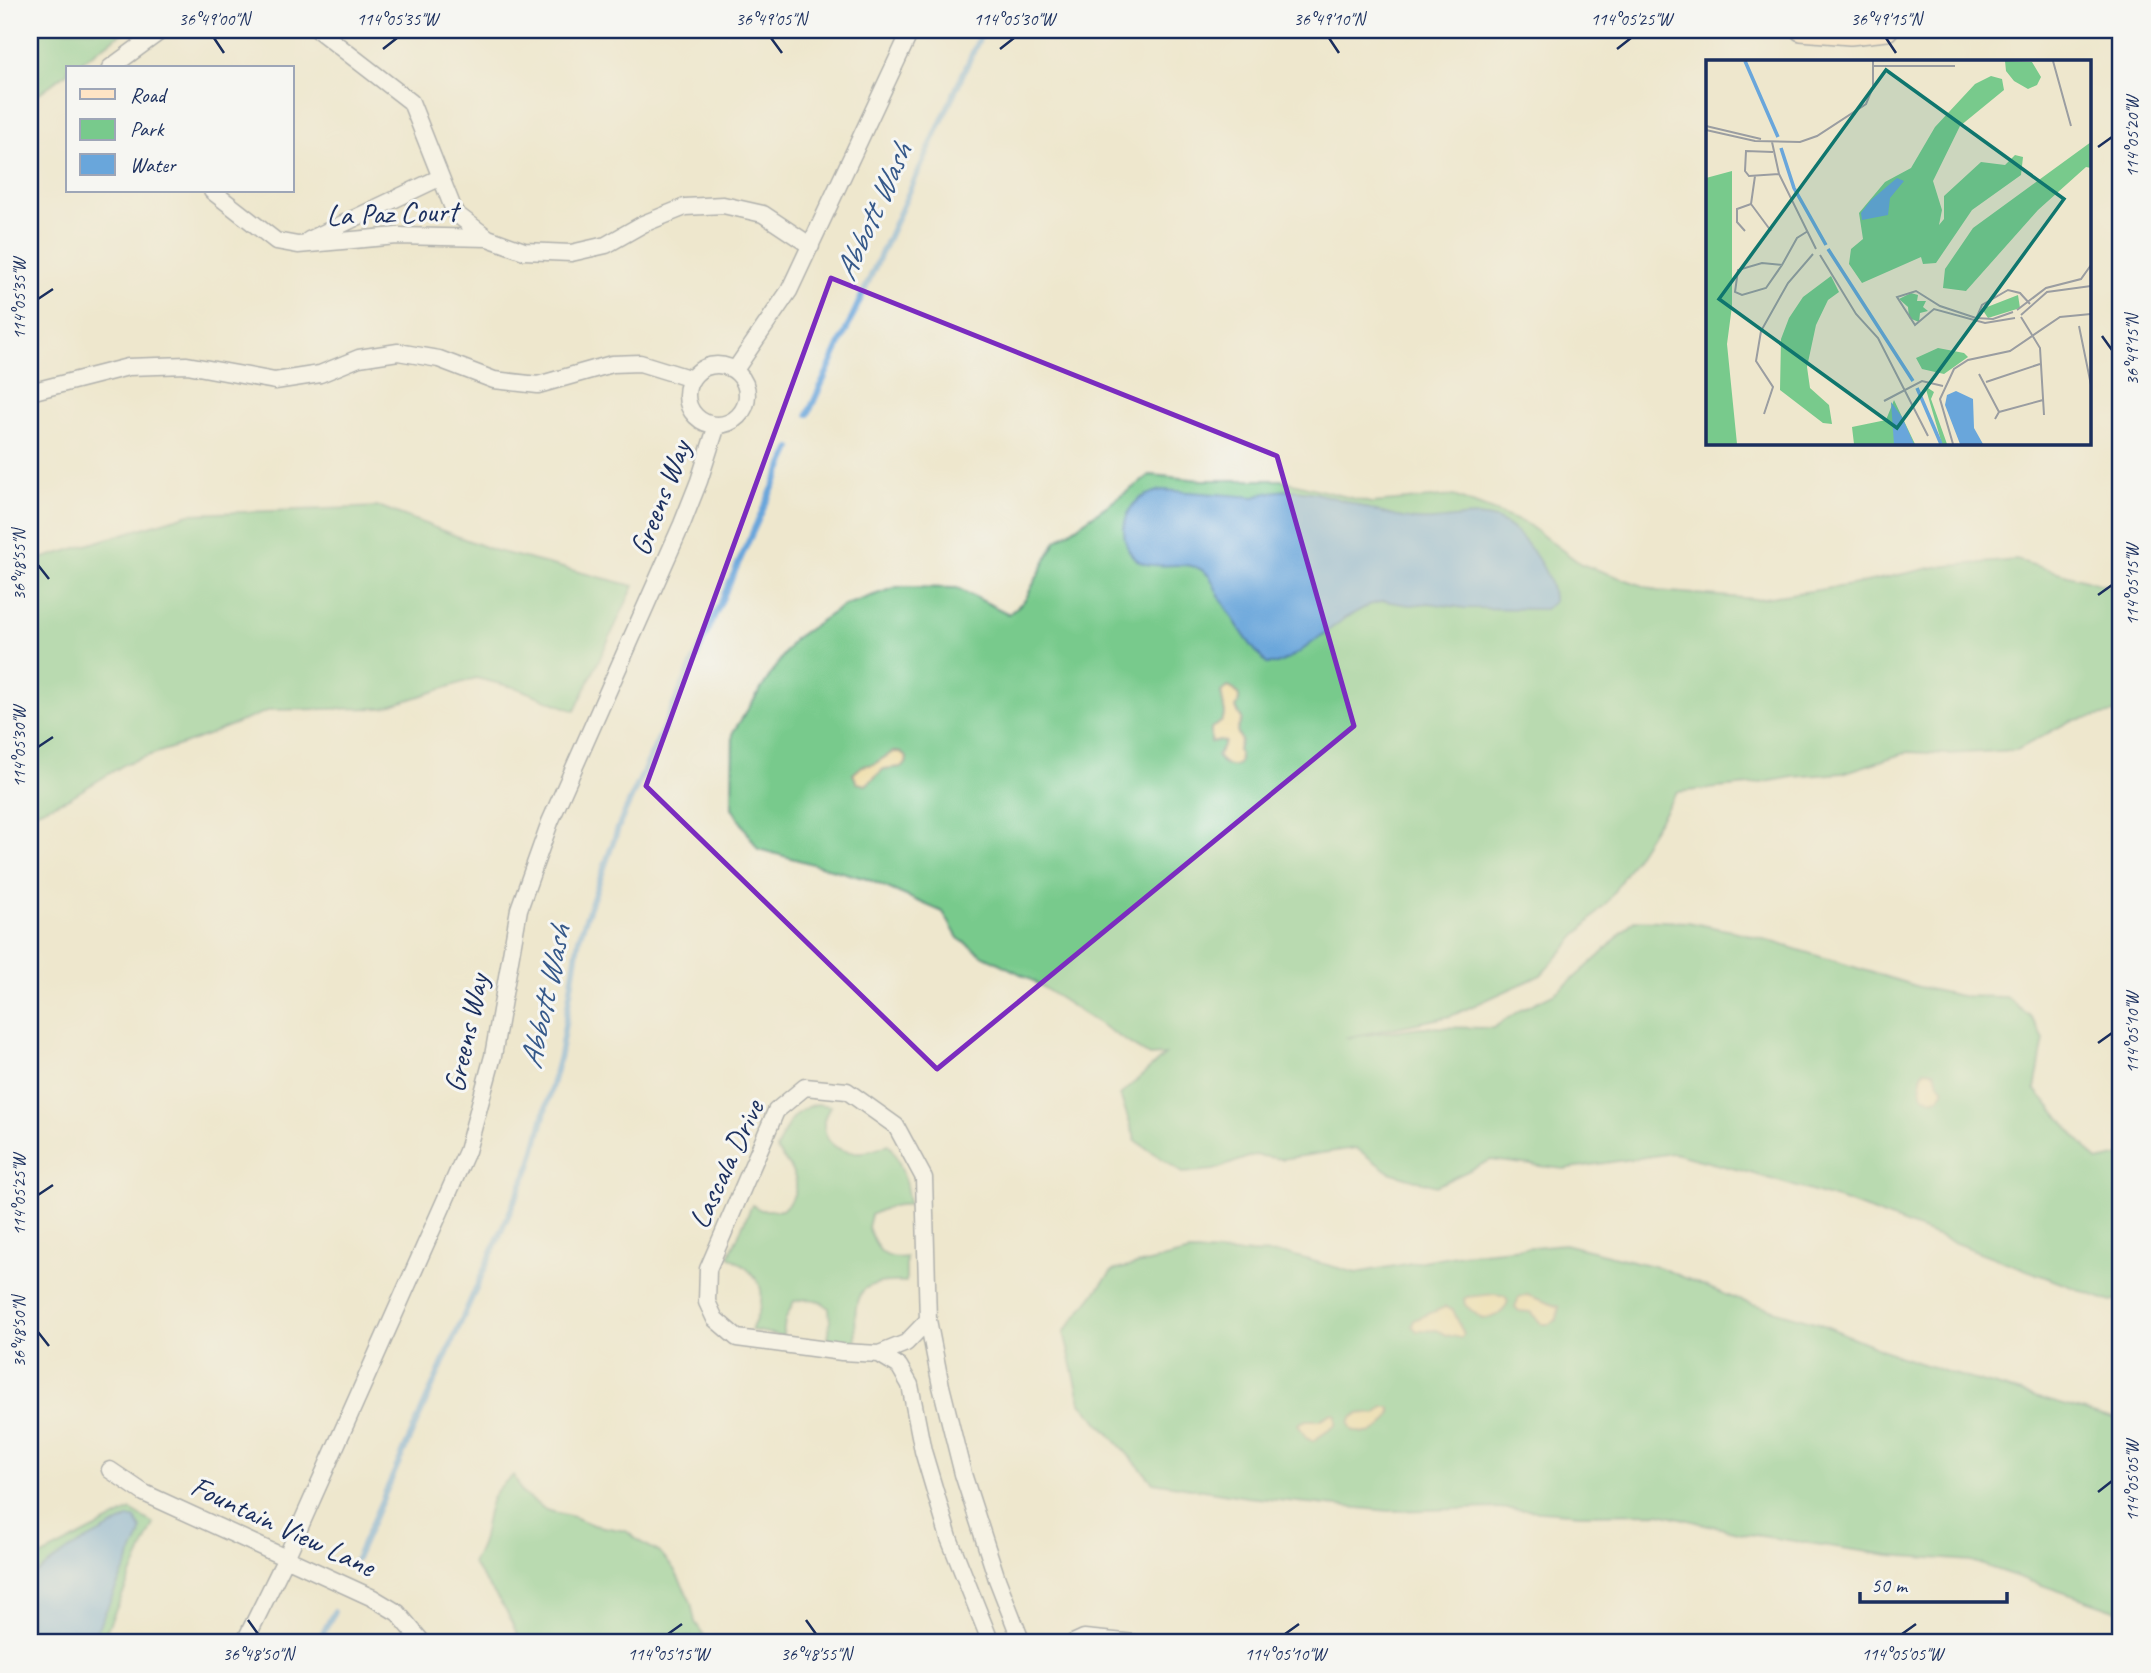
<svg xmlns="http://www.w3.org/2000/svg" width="2151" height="1673" viewBox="0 0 2151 1673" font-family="Caveat,sans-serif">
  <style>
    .green { fill: #78ca8c; stroke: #4a7c75; stroke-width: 2 }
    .sand { fill: #eeda9e; stroke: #84847e; stroke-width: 2 }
    .water { fill: #69a6db; stroke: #426a9c; stroke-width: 2 }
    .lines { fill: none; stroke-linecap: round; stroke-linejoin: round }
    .stream { stroke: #69a6db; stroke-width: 6 }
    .minor-casing { stroke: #656f85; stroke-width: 19 }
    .secondary-casing { stroke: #656f85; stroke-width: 24 }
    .minor { stroke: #fff; stroke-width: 16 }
    .secondary { stroke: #fee4c5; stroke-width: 21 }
    .marked { fill: none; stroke: #7b2cbf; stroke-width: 5; stroke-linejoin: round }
    .ticks { fill: none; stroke: #1b2f5e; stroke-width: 2.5 }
    .labels { text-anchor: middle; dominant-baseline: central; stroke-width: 6; stroke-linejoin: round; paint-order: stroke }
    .street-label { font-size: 30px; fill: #1b2f5e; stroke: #f6f6f2 }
    .water-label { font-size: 32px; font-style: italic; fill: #36598a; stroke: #f6f6f2 }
    .inset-river { fill: none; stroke: #69a6db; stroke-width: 3.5 }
    .inset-road { fill: none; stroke: #9a9da1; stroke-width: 2 }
    .view { fill: #0f766e; fill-opacity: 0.15; stroke: #0f766e; stroke-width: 3.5 }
    .inset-edge { fill: none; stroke: #1b2f5e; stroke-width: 3.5 }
    .neatline { fill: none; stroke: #1b2f5e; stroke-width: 2.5 }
    .ticks-label { font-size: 18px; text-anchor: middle; fill: #1b2f5e }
  </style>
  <rect width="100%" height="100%" fill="#f6f6f2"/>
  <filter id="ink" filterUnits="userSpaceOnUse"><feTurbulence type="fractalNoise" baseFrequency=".0143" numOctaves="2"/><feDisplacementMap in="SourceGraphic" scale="14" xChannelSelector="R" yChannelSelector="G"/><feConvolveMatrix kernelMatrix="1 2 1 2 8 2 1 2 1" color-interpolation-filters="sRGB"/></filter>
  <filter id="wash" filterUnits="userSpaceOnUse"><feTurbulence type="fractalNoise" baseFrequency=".00686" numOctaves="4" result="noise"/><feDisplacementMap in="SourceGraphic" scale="28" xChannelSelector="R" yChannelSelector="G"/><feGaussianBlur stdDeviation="1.57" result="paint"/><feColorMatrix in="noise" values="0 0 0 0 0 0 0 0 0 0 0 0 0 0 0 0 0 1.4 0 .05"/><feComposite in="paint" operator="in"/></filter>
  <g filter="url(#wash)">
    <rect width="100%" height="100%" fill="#eee7cd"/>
    <path class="green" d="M30,30H126L73,68H68V72L30,100Z
      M1151,475L1201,480H1281L1371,503L1454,496L1527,524L1581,564L1658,591L1756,599L1852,585L1935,567L2016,560L2121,590V712L2070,721L2017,750L1947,754L1908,752L1843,773L1793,777L1749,785L1677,792L1608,901L1541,975L1451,1016L1345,1038L1421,1027L1493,1028L1520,1010L1555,993L1573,979L1599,956L1634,920L1688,922L1747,934L1919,987L1961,996L2006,997L2030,1016L2044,1039L2035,1089L2097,1161L2121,1156V1300L2111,1302L1850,1203L1751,1173L1673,1153L1564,1169L1491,1160L1436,1186L1389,1172L1356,1148L1282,1159L1254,1155L1214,1170L1183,1173L1136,1141L1120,1095L1165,1055L1149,1056L1027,977L984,956L958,938L943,912L867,879L758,849L732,808L733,732L794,639L843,606L897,587L957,588L1009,614L1025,600L1056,541Z
      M381,507L493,550L634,586L575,711L517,688L476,678L383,708L270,710L195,740L127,763L69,798L30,814V562L189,514Z
      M817,1104L830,1106C828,1111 824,1117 824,1122C823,1158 866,1157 888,1144C902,1162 907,1183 909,1205C894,1204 884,1208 871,1215L868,1227C876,1247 881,1261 906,1257V1282C853,1280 854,1296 856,1342L828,1341L830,1322L829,1308C818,1298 808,1298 794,1301L785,1320L783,1336L751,1330C770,1293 764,1277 729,1256L752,1205L761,1210H782C807,1188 795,1171 776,1150C785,1128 792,1110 817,1104Z
      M1564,1244L1661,1268L1736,1299L1818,1323L1898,1356L1950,1373L2121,1421V1612L1971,1561L1889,1555L1741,1533L1660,1513L1581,1514L1497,1508L1389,1511L1247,1497L1153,1482L1081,1403L1064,1332L1112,1271L1190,1252L1288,1254L1356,1273L1461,1254Z
      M514,1475L522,1493L546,1510L574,1517L593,1525L626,1531L640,1542L659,1552L674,1569L691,1602L695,1622L709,1643H521L506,1610L472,1563C477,1554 483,1543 484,1532C490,1503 488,1494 514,1475Z
      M131,1510L154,1524L101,1643H30V1562Z"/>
    <path class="sand" d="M1228,687C1239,691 1242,698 1236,708L1242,719L1237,731L1241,740L1238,750C1246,769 1226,772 1217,756L1225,742L1220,740L1211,742V728L1221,722L1225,714L1221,692Z
      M893,752H901L907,758L906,764L902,767L884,769L866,785L857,783L853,774L862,766L874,764Z
      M1924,1070L1935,1071L1938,1082L1944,1089L1939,1098L1932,1100L1923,1096C1920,1086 1919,1079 1924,1070Z
      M1495,1294L1505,1296L1508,1301C1504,1314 1495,1318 1482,1319L1465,1305L1464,1299L1467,1297Z
      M1527,1295L1559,1307L1556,1320L1549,1324H1542L1530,1312L1519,1311L1515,1307L1519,1297Z
      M1445,1307L1453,1310L1464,1334L1461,1338L1446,1335L1437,1330L1417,1331L1412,1326L1414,1320Z
      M1384,1407H1390L1392,1413C1381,1430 1372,1438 1352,1430L1349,1423C1354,1411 1365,1413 1376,1414Z
      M1332,1413L1336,1415V1425L1313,1441L1306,1438L1298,1424L1306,1420H1319Z"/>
    <path class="water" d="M1162,490L1255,497C1308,474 1365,516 1418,520C1444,523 1472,510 1498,520C1523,531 1554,575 1553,602L1545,609L1465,608L1429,603L1410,605L1384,601L1369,605L1345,618L1297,654L1277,664H1267C1248,644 1235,622 1221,599C1216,592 1214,582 1209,576C1187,549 1139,586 1126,543C1122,530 1124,520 1131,508C1138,497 1150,493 1162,490Z
      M128,1518H135L141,1529L140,1536L91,1643H30V1578L70,1549Z"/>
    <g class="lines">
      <path class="stream" d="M808,414L983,30
        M356,1559L531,1164L560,1055L579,938L620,823L791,448
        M318,1643L334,1612"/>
    </g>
  </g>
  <g filter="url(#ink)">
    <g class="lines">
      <g class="minor-casing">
        <path id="minor" d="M318,30L411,102L455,213L488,238L524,251L571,253L606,245L643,224L685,207L723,205L763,214L811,246
          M110,68L162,30
          M212,191L276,241L298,245L397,236L488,238
          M309,240L439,178
          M687 395a30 30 0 1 1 60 0a30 30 0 1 1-60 0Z
          M735,370L789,291L911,30
          M30,392L128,367L187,365L275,381L320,374L359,358L398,352L439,359L494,380L538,385L612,364L640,363L692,379
          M879,1354L906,1343L928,1320
          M110,1470L144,1493L373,1598L398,1613L423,1643
          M244,1643L286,1558L467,1151L493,1056L519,909L550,822L682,524L699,481L717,425
          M991,1643L949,1538L923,1451L910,1385L899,1366L879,1354L842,1352L737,1338L715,1319L707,1302L708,1269L776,1111L805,1087L847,1091L896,1126L924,1178L928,1320L941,1386L963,1474L997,1579L1022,1643
          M1073,1643L1084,1638L1135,1643"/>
      </g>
      <g class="secondary-casing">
        <path id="secondary" d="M1801,30L1850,34L1887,30"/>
      </g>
      <use href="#minor" class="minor"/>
      <use href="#secondary" class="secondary"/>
    </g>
  </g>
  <path d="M0 0H2151V1673H0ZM831,278L1277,456L1354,726L937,1069L646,786Z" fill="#eee7cd" fill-opacity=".55" fill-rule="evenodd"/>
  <path class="marked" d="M831,278L1277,456L1354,726L937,1069L646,786Z"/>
  <path class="ticks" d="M214,38L224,53M771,38L782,53M1329,38L1339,53M1886,38L1896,53M383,49L397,38M1000,49L1014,38M1617,49L1631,38M2098,147L2112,137M38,299L53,289M2102,336L2112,350M38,565L49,579M2098,595L2112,585M38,747L53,737M2098,1043L2112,1033M38,1195L53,1185M38,1332L49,1346M2098,1492L2112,1481M248,1620L258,1634M806,1620L816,1634M668,1634L682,1624M1285,1634L1299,1624M1902,1634L1916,1624"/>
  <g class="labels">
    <g class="street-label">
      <text transform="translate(392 213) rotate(-2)">La Paz Court</text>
      <text transform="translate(660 498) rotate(-69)">Greens Way</text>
      <text transform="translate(466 1033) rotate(-78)">Greens Way</text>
      <text transform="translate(726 1164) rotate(-65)">Lascala Drive</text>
      <text transform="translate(283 1526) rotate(25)">Fountain View Lane</text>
    </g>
    <g class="water-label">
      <text transform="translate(873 212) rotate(-66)">Abbott Wash</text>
      <text transform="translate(545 997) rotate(-78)">Abbott Wash</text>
    </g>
  </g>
  <g transform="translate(1706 60)">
    <rect width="385" height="385" fill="#eee7cd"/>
    <path d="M299,1L326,2L335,17L331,25L322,29L308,21L300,11ZM285,16L296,19L298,30L254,66L227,121L236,150L233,165L238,159V136L275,102L299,105L309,95L317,97L315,115L266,150L230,203L217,204L215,197L156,223L143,204L145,189L157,179L153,153L179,122L205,108L229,67L269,24ZM385,82V108L380,107L332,150L260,231L237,228L239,209L267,168ZM26,111V246L21,284L31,384H0V118ZM125,216L133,232L122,240L110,265L101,307L104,328L123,345L126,364L117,363L74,330L75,279L83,258L97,237ZM205,233L212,235L211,241H220L217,247L222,251L214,253L213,262L203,258L202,247L193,239ZM312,235L314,248L282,258L276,249ZM232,288L258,293L262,297L238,314L216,309L210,298ZM219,326L228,332L225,339L241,384H236ZM188,340L209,384H148L146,367L180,360Z" fill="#78ca8c"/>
    <path d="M191,118L198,121L184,138L182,155L156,160L155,153L165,140ZM250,331L267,339L268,368L277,384H254L239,345L241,335ZM185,342L196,357L208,384H188Z" fill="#69a6db"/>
    <path class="inset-river" d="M39,1L72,77M75,88L88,128L120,185M122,189L207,321M211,328L235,384"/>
    <path class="inset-road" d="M347,1L365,66M167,6H249M0,66L55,79M0,70L49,81L94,82L111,76L160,44L167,27V1M66,82L73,114L110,189M67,92L40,91L39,111L43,116L73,114M45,144L65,171M45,144L49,116M39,171L31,162V149L45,144M114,195L150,254L172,278L222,376M76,205L60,228L36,235L29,232L32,210L56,203L76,205L91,178L102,171M311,250L340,228L375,219L385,205M307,252L287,259L270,258L234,246L210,231L191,237L209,265L228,249L279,263L309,258M315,255L341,232L385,226M315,257L334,288L338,355M270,259L276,245L302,230L314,233L324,244M373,266L385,325M273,314L293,352L289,359M280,322L334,304M178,341L216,321L237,326M293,352L337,340M58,354L67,327L50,301L55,271L82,223L107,194M247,384L234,339L248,309L262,300L304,291L354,257L385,254"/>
    <path class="view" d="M180,10L358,139L191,368L13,239Z"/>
    <rect width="385" height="385" class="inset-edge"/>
  </g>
  <rect width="2151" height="1673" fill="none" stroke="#f6f6f2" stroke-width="77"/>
  <rect x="66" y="66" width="228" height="126" fill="#f6f6f2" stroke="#9ea6b7" stroke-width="2"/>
  <rect x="80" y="89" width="35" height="10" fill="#fee4c5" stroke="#9ea6b7" stroke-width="2"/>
  <text x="130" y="102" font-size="21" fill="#1b2f5e">Road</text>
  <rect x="80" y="119" width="35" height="21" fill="#78ca8c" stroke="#9ea6b7" stroke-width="2"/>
  <text x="130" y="136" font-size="21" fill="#1b2f5e">Park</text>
  <rect x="80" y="154" width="35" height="21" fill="#69a6db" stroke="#9ea6b7" stroke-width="2"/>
  <text x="130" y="172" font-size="21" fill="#1b2f5e">Water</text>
  <path d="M1860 1592v10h147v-10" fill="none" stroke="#1b2f5e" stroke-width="3.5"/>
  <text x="1871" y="1592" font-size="21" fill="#1b2f5e" stroke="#f6f6f2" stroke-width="5" paint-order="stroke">50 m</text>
  <rect x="38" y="38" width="2074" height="1596" class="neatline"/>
  <g class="ticks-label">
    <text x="214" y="25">36°49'00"N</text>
    <text x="397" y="25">114°05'35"W</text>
    <text x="771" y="25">36°49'05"N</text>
    <text x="1014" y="25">114°05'30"W</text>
    <text x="1329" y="25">36°49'10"N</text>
    <text x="1631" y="25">114°05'25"W</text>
    <text x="1886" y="25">36°49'15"N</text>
    <text transform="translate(2132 137) rotate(-90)" y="6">114°05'20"W</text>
    <text transform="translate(19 299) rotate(-90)" y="6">114°05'35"W</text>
    <text transform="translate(2132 350) rotate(-90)" y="6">36°49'15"N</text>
    <text transform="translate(19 565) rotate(-90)" y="6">36°48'55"N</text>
    <text transform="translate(2132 585) rotate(-90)" y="6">114°05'15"W</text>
    <text transform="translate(19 747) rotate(-90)" y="6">114°05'30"W</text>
    <text transform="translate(2132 1033) rotate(-90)" y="6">114°05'10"W</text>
    <text transform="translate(19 1195) rotate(-90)" y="6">114°05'25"W</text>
    <text transform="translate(19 1332) rotate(-90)" y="6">36°48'50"N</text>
    <text transform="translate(2132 1481) rotate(-90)" y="6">114°05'05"W</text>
    <text x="258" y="1660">36°48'50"N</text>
    <text x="668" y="1660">114°05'15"W</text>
    <text x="816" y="1660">36°48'55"N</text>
    <text x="1285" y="1660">114°05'10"W</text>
    <text x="1902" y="1660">114°05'05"W</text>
  </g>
</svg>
